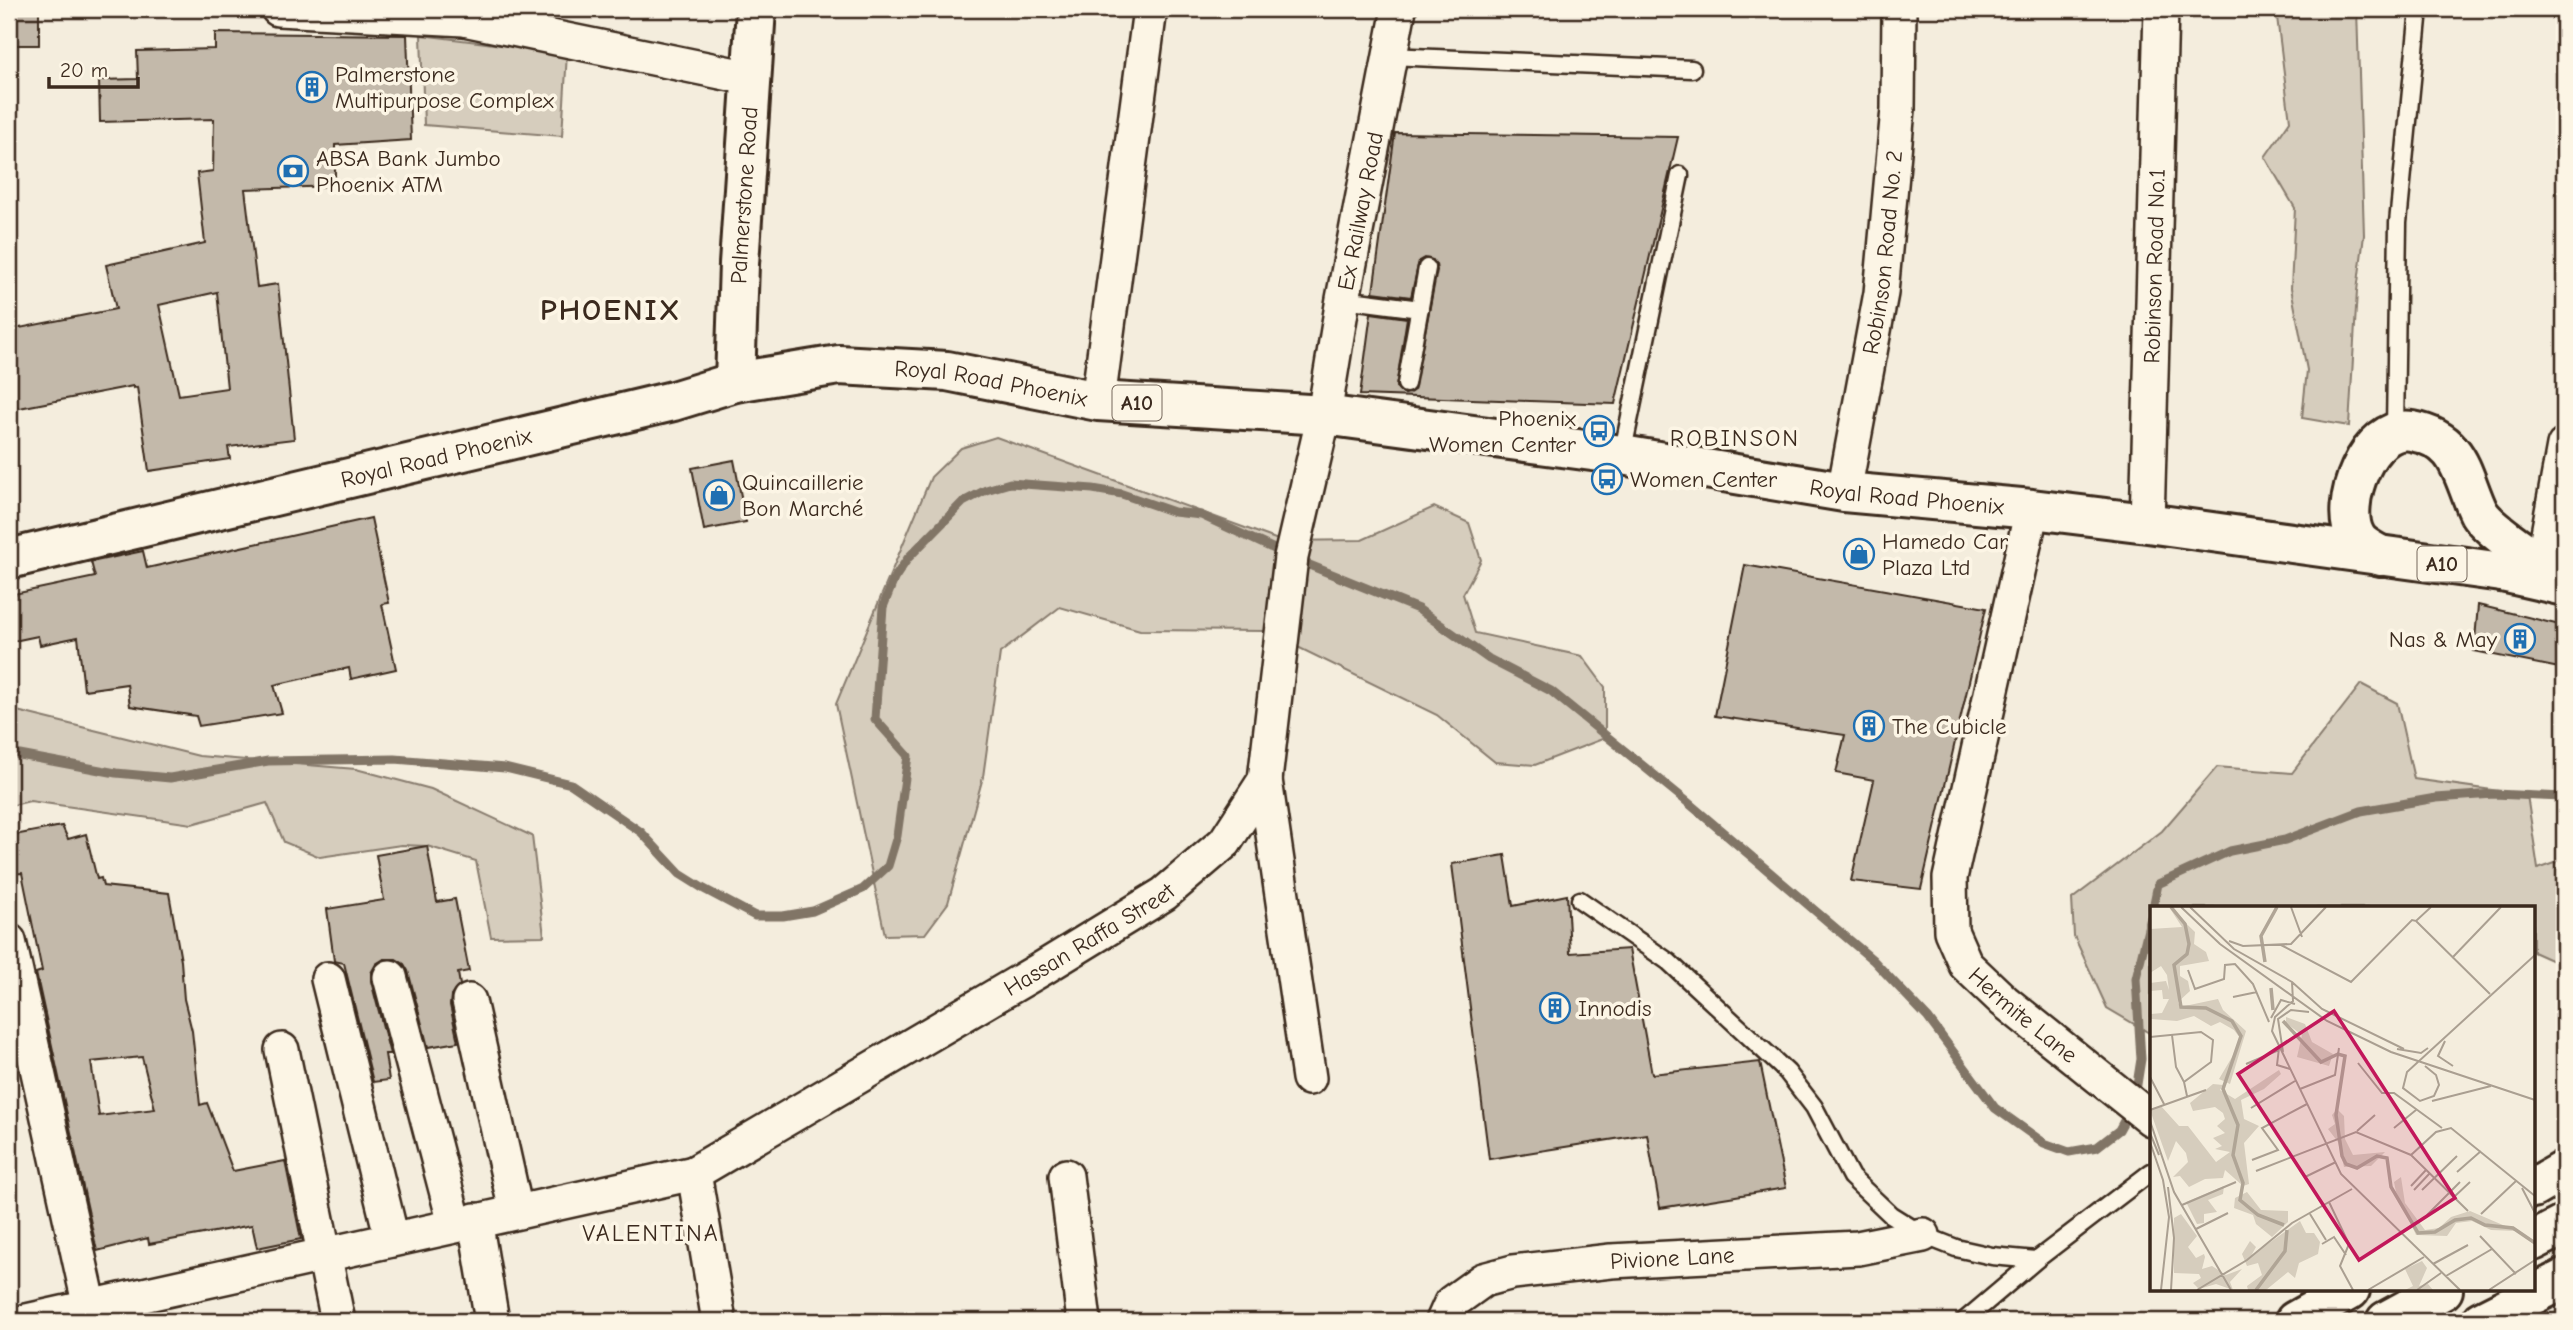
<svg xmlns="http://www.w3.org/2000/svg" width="2573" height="1330" viewBox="0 0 2573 1330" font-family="'Comic Neue',sans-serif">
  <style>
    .green { fill: #d6cdbd; stroke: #887c6e; stroke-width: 2 }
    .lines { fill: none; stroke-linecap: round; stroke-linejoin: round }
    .stream { stroke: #817466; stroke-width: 9 }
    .building { fill: #c3b9aa; stroke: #3b2a1e; stroke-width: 2; fill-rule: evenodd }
    .lane-casing { stroke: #3b2a1e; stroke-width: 21 }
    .street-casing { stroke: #3b2a1e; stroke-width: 38 }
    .secondary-casing { stroke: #3b2a1e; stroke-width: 44 }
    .primary-casing { stroke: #3b2a1e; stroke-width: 44 }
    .highway-casing { stroke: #3b2a1e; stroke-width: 44 }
    .lane { stroke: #fcf5e5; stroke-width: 16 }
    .street { stroke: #fcf5e5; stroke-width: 33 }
    .secondary { stroke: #fcf5e5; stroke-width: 38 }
    .primary { stroke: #fcf5e5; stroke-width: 38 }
    .highway { stroke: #fcf5e5; stroke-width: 38 }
    .labels { text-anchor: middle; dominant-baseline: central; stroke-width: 7; stroke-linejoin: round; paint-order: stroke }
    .shield { fill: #fcf5e5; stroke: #75675a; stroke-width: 2 }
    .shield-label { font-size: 21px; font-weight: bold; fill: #3b2a1e }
    .poi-label { font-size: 23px; fill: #3b2a1e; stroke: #fcf5e5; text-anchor: start }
    .street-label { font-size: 23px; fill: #3b2a1e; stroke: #fcf5e5 }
    .neighbourhood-label { font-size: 24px; letter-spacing: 2px; fill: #3b2a1e; stroke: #fcf5e5 }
    .district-label { font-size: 30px; font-weight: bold; letter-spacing: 2px; fill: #3b2a1e; stroke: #fcf5e5 }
    .inset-river { fill: none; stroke: #b0a596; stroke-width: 3.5 }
    .inset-road { fill: none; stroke: #aa9f91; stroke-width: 2 }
    .view { fill: #c2185b; fill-opacity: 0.15; stroke: #c2185b; stroke-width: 3.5 }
    .inset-edge { fill: none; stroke: #3b2a1e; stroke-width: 3.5 }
  </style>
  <rect width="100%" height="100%" fill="#f4eddd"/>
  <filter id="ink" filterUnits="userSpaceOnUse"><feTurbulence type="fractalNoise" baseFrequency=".0143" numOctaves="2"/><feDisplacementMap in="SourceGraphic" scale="14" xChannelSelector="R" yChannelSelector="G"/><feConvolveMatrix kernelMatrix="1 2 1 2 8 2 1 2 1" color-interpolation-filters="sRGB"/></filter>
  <g filter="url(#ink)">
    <path class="green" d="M2278,9H2357L2364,235L2357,291L2349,426L2302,418L2307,370L2291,288L2295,208L2265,157L2290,121L2277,17Z
      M421,35L567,53L562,136L424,125Z
      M996,437L1281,541L1362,540L1434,507L1469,523L1481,560L1463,594L1475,633L1582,656L1605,687V738L1535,765L1495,762L1437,715L1265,631L1140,630L1060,607L1000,653L983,777L948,903L925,934L885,935L836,704L931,477L961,448Z
      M2361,684L2397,703L2414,779L2527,795L2538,869L2564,860V966L2533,952V908H2151V1034L2107,1008L2074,936L2072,899L2162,831L2217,767L2292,773Z
      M9,709L199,756L356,769L431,789L532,836L544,936L491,937L476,861L427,846L401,845L320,857L284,842L267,803L192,824L30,801L9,806Z"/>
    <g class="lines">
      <path class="stream" d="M1297,560L1418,609L1489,659L1551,691L1685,800L1873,960L1928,1018L1995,1108L2044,1143L2069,1152L2097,1147L2119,1130L2130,1110
        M9,753L116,773L170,778L268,761L395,759L505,768L571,784L641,832L680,874L704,889L755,916H783L813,911L863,889L888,866L897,836L908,756L875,719L883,607L894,579L908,558L963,502L986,490L1010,483L1093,489L1122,494L1174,512L1201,515L1285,554
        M2153,908L2158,884L2230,851L2285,840L2361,811L2436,798L2494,794L2564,797
        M2135,1097L2141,1059L2136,978L2151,917"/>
    </g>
    <path class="building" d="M9,9H39V45H9Z
      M215,33L407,35L411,140L335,145V186L245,189L257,287L278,284L294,439L228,447L230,459L149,471L137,387L133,388V386L9,410V330L116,309L106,265L205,243L197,173L213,171L214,119L100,122L99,80L138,79L137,51L215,49ZM217,292L227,388L179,395L159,305Z
      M1395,133L1678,137L1615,404L1360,395L1371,313L1407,318L1396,387L1405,394L1414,390L1437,270L1433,260L1424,258L1419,261L1411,297L1373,292Z
      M734,460L746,522L704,530L692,468Z
      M371,518L389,603L382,604L396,669L351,679L349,668L274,685L282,713L199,726L196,716L130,706L127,684L84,690L78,637L40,645L38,636L9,642V595L95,577L91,562L143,551L147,568Z
      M1745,565L1986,608L1921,889L1851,881L1874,780L1836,773L1845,735L1715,716Z
      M2478,605L2564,626V669L2474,651Z
      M62,826L68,839L86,834L97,879L101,878L103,886L169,893L181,961L184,999L192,1031L200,1105L207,1103L233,1171L285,1161L301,1239L257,1248L252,1225L149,1244L148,1238L97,1251L36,973L42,971L22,873L9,874V836ZM142,1057L155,1109L99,1116L91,1062Z
      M427,846L437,902L455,899L469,971L458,973L460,985L451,996L450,1005L458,1042L428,1047L408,971L404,964L396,959H384L376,964L371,973V981L390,1054H385L389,1080L373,1082L344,963L334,961L327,909L384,900L376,855Z
      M1505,855L1513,906L1567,895L1570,953L1629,949L1652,1074L1760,1062L1786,1188L1660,1208L1647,1134L1489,1159L1452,864Z"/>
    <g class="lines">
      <g class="lane-casing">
        <path id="lane" d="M1389,56L1692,69
          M1343,299L1420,309
          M1406,384L1427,268
          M2395,430L2398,223L2419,9
          M1622,455L1680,175
          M1580,900L1669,962L1787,1072L1814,1107L1851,1177L1891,1215L1923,1235L1956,1248L1992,1256L2036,1260
          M1964,1321L2036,1260L2151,1172"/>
      </g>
      <g class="street-casing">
        <g id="street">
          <path d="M278,9L464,19L750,78"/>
          <path d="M1098,401L1150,9"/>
          <path id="s1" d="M1844,492L1881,293L1898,109L1899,9"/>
          <path id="s2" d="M2032,509L1950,878L1951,931L1966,965L2004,1001L2151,1119"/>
          <path id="s3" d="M2147,523L2161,9"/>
          <path d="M2543,561L2564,446"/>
          <path d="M1265,780L1309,1078"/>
          <path d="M9,941L93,1321"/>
          <path d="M390,977L455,1224"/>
          <path d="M328,979L392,1239"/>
          <path d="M469,1001L516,1211"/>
          <path d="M282,1050L338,1321"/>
          <path d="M1066,1176L1084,1321"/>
          <path d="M475,1220L492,1321"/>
          <path d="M26,1321L694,1173"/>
          <path id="s4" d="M719,1321L694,1173L1043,968L1164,894L1225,842L1265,780L1291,557L1324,415L1343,299L1399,9"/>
          <path id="s5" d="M1443,1321L1451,1303L1483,1280L1513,1272L1611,1261L1858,1248L1923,1235"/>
        </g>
      </g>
      <g class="secondary-casing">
        <g id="secondary">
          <path id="s6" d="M735,382L739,264L756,9"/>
        </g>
      </g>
      <g class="primary-casing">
        <g id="primary">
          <path d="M2381,556C2373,551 2361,546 2356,537C2337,506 2368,423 2412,431C2462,440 2461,476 2479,513C2487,526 2528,557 2543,561C2549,563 2558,562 2564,562"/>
          <path id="s7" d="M9,559L673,401L735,382L839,365L947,371L1098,401L1324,415L1622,455L1844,492L2032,509L2147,523L2502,572L2535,574"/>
        </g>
      </g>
      <g class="highway-casing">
        <path id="highway" d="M2502,572L2564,586
          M2533,1188L2564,1170
          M2533,1241L2564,1225
          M2295,1321L2350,1290
          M2386,1321L2443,1290
          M2481,1321L2564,1279"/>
      </g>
      <use href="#lane" class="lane"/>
      <use href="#street" class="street"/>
      <use href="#secondary" class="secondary"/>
      <use href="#primary" class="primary"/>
      <use href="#highway" class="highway"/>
    </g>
  </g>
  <defs>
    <g id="building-ring" transform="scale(1.575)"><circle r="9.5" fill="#fcf5e5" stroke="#1f6fb2" stroke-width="1.5"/><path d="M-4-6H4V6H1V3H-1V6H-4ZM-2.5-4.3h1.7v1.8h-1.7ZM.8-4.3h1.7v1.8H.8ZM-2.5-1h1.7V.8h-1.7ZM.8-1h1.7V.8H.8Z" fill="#1f6fb2"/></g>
    <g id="bank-ring" transform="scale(1.575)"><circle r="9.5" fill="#fcf5e5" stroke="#1f6fb2" stroke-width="1.5"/><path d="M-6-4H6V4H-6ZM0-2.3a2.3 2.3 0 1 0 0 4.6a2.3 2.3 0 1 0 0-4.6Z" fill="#1f6fb2"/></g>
    <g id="bus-ring" transform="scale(1.575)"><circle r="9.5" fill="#fcf5e5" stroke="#1f6fb2" stroke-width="1.5"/><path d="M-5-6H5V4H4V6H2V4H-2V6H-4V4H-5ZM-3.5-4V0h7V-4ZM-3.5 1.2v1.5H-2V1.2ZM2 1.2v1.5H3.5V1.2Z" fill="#1f6fb2"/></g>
    <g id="shop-ring" transform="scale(1.575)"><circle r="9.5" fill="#fcf5e5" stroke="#1f6fb2" stroke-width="1.5"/><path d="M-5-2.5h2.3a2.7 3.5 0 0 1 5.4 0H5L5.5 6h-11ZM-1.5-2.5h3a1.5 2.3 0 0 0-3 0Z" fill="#1f6fb2"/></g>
  </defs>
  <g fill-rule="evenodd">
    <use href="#building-ring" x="312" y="87"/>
    <use href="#bank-ring" x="293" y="171"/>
    <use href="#bus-ring" x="1599" y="431"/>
    <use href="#bus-ring" x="1607" y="479"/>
    <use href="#shop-ring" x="719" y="495"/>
    <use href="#shop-ring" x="1859" y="554"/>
    <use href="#building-ring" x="2520" y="639"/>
    <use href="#building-ring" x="1869" y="726"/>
    <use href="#building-ring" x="1555" y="1008"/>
  </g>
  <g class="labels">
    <g class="shield">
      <rect x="1112.5" y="385.5" width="49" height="35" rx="5"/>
      <rect x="2417.5" y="546.5" width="49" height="35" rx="5"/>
    </g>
    <g class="shield-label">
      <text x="1137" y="403">A10</text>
      <text x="2442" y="564">A10</text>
    </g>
    <g class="poi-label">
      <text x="335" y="74">Palmerstone<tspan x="335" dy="26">Multipurpose Complex</tspan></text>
      <text x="316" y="158">ABSA Bank Jumbo<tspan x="316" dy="26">Phoenix ATM</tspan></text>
      <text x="1576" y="418" text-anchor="end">Phoenix<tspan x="1576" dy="26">Women Center</tspan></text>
      <text x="1630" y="479">Women Center</text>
      <text x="742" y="482">Quincaillerie<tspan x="742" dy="26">Bon Marché</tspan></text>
      <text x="1882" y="541">Hamedo Car<tspan x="1882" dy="26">Plaza Ltd</tspan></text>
      <text x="2497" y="639" text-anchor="end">Nas &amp; May</text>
      <text x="1892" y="726">The Cubicle</text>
      <text x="1578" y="1008">Innodis</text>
    </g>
    <g class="street-label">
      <text stroke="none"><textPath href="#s6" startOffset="187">Palmerstone Road</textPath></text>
      <text stroke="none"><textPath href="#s4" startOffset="1428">Ex Railway Road</textPath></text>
      <text stroke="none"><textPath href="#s1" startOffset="243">Robinson Road No. 2</textPath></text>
      <text stroke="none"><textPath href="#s3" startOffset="257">Robinson Road No.1</textPath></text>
      <text stroke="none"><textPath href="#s7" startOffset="1006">Royal Road Phoenix</textPath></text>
      <text stroke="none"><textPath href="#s7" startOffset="439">Royal Road Phoenix</textPath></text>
      <text stroke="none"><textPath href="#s7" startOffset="1930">Royal Road Phoenix</textPath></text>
      <text stroke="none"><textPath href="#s4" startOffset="609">Hassan Raffa Street</textPath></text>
      <text stroke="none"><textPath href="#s2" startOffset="544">Hermite Lane</textPath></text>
      <text stroke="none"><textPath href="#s5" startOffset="250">Pivione Lane</textPath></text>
    </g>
    <g class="neighbourhood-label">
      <text x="1735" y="438">ROBINSON</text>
      <text x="651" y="1233">VALENTINA</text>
    </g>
    <g class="district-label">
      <text x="611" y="310">PHOENIX</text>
    </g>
  </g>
  <g transform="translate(2150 906)">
    <rect width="385" height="385" fill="#f4eddd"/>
    <path d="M19,1L45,26L44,38L56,46L59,55L30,60V70L38,75L40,85L28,96L30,101L68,93L73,104L96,125L80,178L69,173L88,141L90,132L84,124L70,116L61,120L44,110L27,115L1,113V108L12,107L19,93H13L12,84L0,85V77L16,75L19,84L17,69L11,60L0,67V23L32,21ZM136,111L155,118L162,136L183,148L179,160L147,151L152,129L136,117ZM129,164L131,168L114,183L91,194L94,213L109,220L94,237L99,278L93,280L75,264L73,272L55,273L39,281L30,270L23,271L38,256L36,247L26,235L18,255L0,204L11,200L29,220H38L66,256L80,246L65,243L72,240L63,232L75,227L67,220L75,213L73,207L65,201L43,205L40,197L63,178L73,179L70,184L85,193ZM187,203L194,210L195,233L203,249L235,246L221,260L194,261L188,236L178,223L185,218L182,209ZM251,271L255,297L275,324L289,322L301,311L320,305L367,325L341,324L322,315L306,317L297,330L266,329L246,286L244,276ZM74,280L73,288L58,294L67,306L54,308V317L47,318L36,296ZM97,286L111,304L138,305V316L122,331L106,318L103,309L84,302L85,292ZM31,308L47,330L38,341L46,352L54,348L55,351L52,363L62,360L76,369L92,363L80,376L83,384L66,378L49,383L43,377L51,372L49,368L24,367V312ZM150,315L156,327H164L170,336L168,348L149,357L145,372L138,366L116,384H98L97,380L112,369L108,357L97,360L92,348L100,335L106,341L101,350ZM272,355L277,362L269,380L278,378L283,384H255L263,380L255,363Z" fill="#d6cdbd"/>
    <path class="inset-river" d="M21,1L35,18L39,38L37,48L24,59L31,101L56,102L82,115L91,130L73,183L88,219L83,249L93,277L90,294L108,309L134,319M115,56L111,30L127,1M121,82L123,104M133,115L171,156L188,148L195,150L186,209L192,250L196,258L207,262L227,250L237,252L241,281L268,327L285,326L305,314L321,312L335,319L363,322L385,337M106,384L135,345L137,324"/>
    <path class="inset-road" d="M31,1L70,38L177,115L241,146L385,194M40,1L84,43L142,76L143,95L125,111L122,125L191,268L310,384M141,1L152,31M266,15L340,88M79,35L93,40L141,38L176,1M131,39L201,76L262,14L266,15L281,1M302,52L351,1M38,64L45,83L74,73L75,59L85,58L103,78L119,116M142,76L172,103L254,143M83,91L107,86M121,112L131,94L145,98M22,129L26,161L34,176M0,131L51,126L63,134L61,156L34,176L37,190M295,135L288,150L303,160M129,142L127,159L140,163M247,143L271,147L278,142M133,146L128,113L141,104L159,106M208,157L232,187H244L292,222M96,158L129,144M275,160L286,169L289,179L284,190L270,195L253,182L257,166L385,49M0,171L14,198M150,183L185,169L189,142M282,195L341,180M101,202L145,175M0,204L56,184M0,215L24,286L81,384M244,222L266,204M207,225L225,209M0,227L9,249M0,236L13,274L19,311L11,384M261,249L318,305M102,254L128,244L112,222L157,198M106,265L206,226L261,249L286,226L301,222L385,290M307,266L331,245M155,271L186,256M261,280L276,264M18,281L24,332L21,384M372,282L385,307M264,284L280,267M272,284L307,250M304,291L320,276M179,296L199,338L190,360L203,384M32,299L86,276M160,308L176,334M331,308L366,275M277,309L310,276M46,323L78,307M330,330L366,368M172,338L184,331L196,349M283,358L318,339M296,370L342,343M47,384L97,354L142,317L202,283M218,384L274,351M267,384L291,367M339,384L385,354"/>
    <path class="view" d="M184,105L305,292L209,354L88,168Z"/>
    <rect width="385" height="385" class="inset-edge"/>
  </g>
  <rect width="2573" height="1330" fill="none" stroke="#fcf5e5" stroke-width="35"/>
  <rect x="18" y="18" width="2538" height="1295" fill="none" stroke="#3b2a1e" stroke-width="2.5" filter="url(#ink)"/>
  <path d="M49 77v10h89v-10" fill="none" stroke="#3b2a1e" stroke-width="3.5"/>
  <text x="60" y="77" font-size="21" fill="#3b2a1e" stroke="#fcf5e5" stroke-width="5" paint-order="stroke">20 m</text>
</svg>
